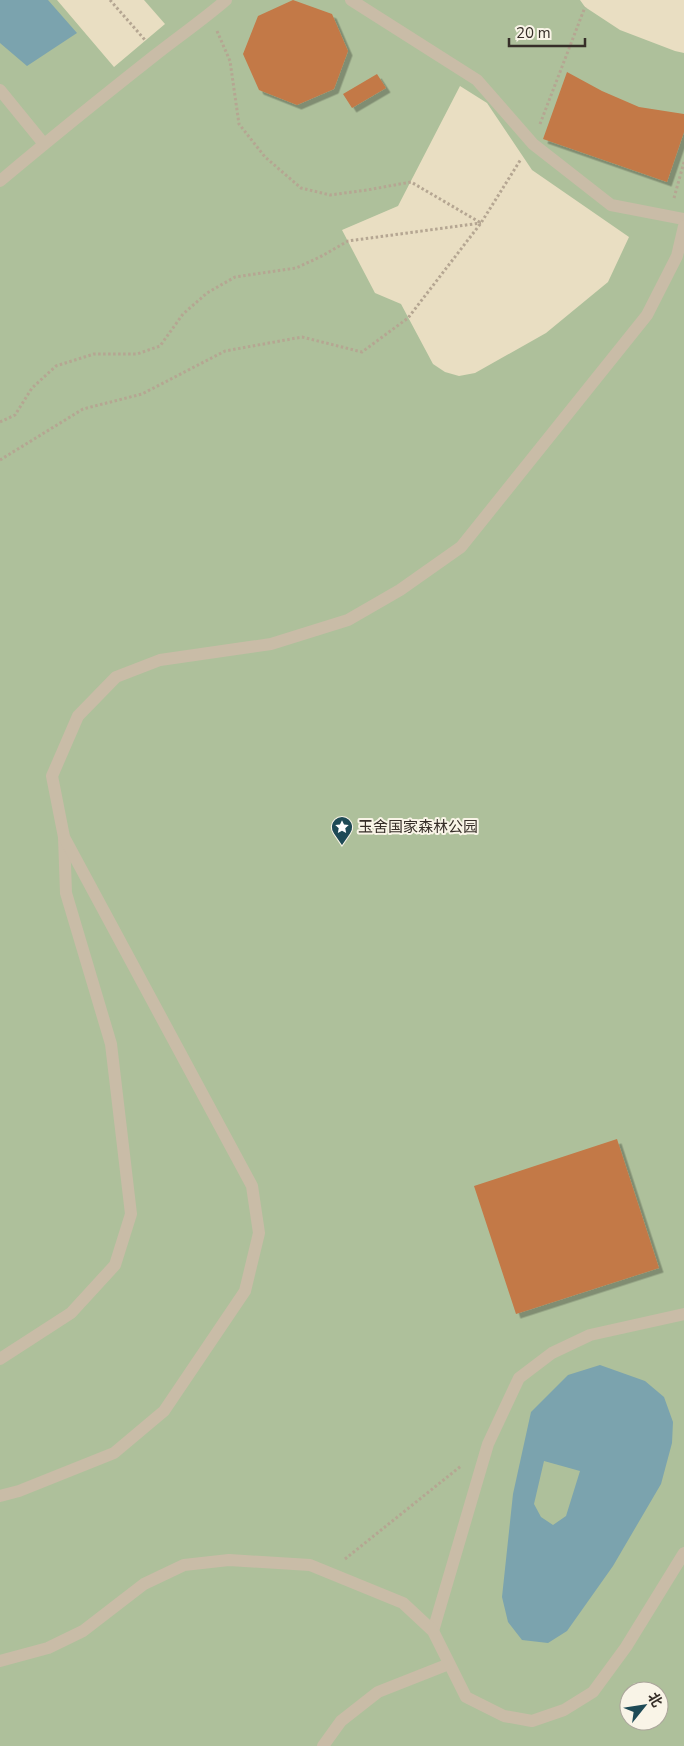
<svg xmlns="http://www.w3.org/2000/svg" width="684" height="1746" viewBox="0 0 684 1746" font-family="'Nunito Sans','Noto Sans SC',sans-serif">
  <style>
    .green { fill: #aec09b; fill-rule: evenodd }
    .plaza { fill: #e9dec2 }
    .water { fill: #7ba3ae; fill-rule: evenodd }
    .building { fill: #c37947; filter: url(#shadow) }
    .lines { fill: none; stroke-linecap: round; stroke-linejoin: round }
    .path { stroke: #b5a692; stroke-width: 3; stroke-dasharray: 2.5 2.5; stroke-linecap: butt }
    .lane { stroke: #c9bca7; stroke-width: 12 }
    .street { stroke: #c9bca7; stroke-width: 12 }
    .labels { text-anchor: middle; dominant-baseline: central; stroke-width: 4; stroke-linejoin: round; paint-order: stroke }
    .poi-label { font-size: 15px; fill: #362e28; stroke: #f9f4e7; text-anchor: start }
  </style>
  <defs>
    <filter id="shadow"><feDropShadow dx="4.5" dy="4.5" stdDeviation="0" flood-color="#0004"/></filter>
  </defs>
  <rect width="100%" height="100%" fill="#f1eadb"/>
  <path class="green" d="M0,0H684V1746H0ZM629,1691H659V1721H629Z"/>
  <path class="plaza" d="M57,0H144L165,24L114,67Z
    M580,0H684V53L675,51L620,30L585,7Z
    M460,86L487,103L532,170L629,237L608,282L546,333L475,373L459,376L445,372L433,364L401,304L375,293L342,230L398,206Z"/>
  <path class="water" d="M0,0H48L77,33L27,66L0,43Z
    M600,1365L645,1381L664,1397L673,1422L672,1443L661,1484L613,1566L567,1631L548,1643L522,1640L508,1622L502,1597L513,1494L531,1412L568,1375ZM544,1461L580,1471L566,1516L553,1525L541,1517L534,1504Z"/>
  <path class="building" d="M293,0L332,14L348,51L334,89L297,105L259,90L243,54L258,16Z
    M567,72L602,91L639,107L684,114V132L667,182L543,139Z
    M377,74L386,88L352,108L343,94Z
    M617,1139L659,1268L516,1314L474,1186Z"/>
  <g class="lines">
    <path class="path" d="M110,0L145,40
      M217,31L230,61L239,124L265,157L301,188L330,195L367,190L411,182L481,223
      M540,124L585,7
      M674,198L684,162
      M0,422L15,415L32,388L56,366L94,354H137L160,346L183,314L207,293L235,277L296,268L320,257L348,241L481,223
      M0,460L83,409L142,394L225,351L302,337L362,352L408,318L481,223L521,159
      M345,1559L461,1466"/>
    <path class="lane" d="M351,0L477,80L533,144L611,205L684,219
      M0,90L44,144
      M0,181C50,139 102,97 154,56C178,37 203,20 226,0
      M0,1359L71,1313L115,1265L131,1214L111,1044L66,893L64,837
      M433,1631L488,1444L519,1378L552,1353L590,1335L684,1314
      M323,1746L341,1721L378,1692L449,1664"/>
    <path class="street" d="M0,1496L19,1491L114,1453L164,1411L245,1291L259,1233L252,1186L64,837L52,776L78,716L116,677L160,660L271,644L348,620L400,590L461,547L647,315L677,256L684,226
      M0,1661L48,1648L83,1631L144,1584L184,1565L229,1560L310,1565L403,1603L433,1631L466,1697L504,1716L532,1721L564,1710L593,1692L626,1647L684,1553"/>
  </g>
  <defs>
    <g id="sight-pin" transform="scale(1.125)"><path d="M0 17L-7.5 6A9.5 9.5 0 1 1 7.5 6Z" fill="#1e4a56" stroke="#f9f4e7"/><path d="M0-6L1.8-2.2L6-1.7L2.9 1.2L3.7 5.4L0 3.3L-3.7 5.4L-2.9 1.2L-6-1.7L-1.8-2.2Z" fill="#fff"/></g>
  </defs>
  <g fill-rule="evenodd">
    <use href="#sight-pin" x="342" y="827"/>
  </g>
  <g class="labels">
    <g class="poi-label">
      <text x="358" y="827">玉舍国家森林公园</text>
    </g>
  </g>
  <g transform="translate(644 1706) rotate(60)"><circle r="24" fill="#f9f4e7" stroke="#aba59b"/>
  <path d="M0-4L9 19L0 12L-9 19Z" fill="#1e4a56"/>
  <text y="-8" font-size="14" font-weight="bold" text-anchor="middle" fill="#362e28">北</text>
  </g>
  <path d="M509 38v8h76v-8" fill="none" stroke="#362e28" stroke-width="2.5"/>
  <text x="516" y="38" font-size="15" fill="#362e28" stroke="#f9f4e7" stroke-width="4" paint-order="stroke">20 m</text>
</svg>
